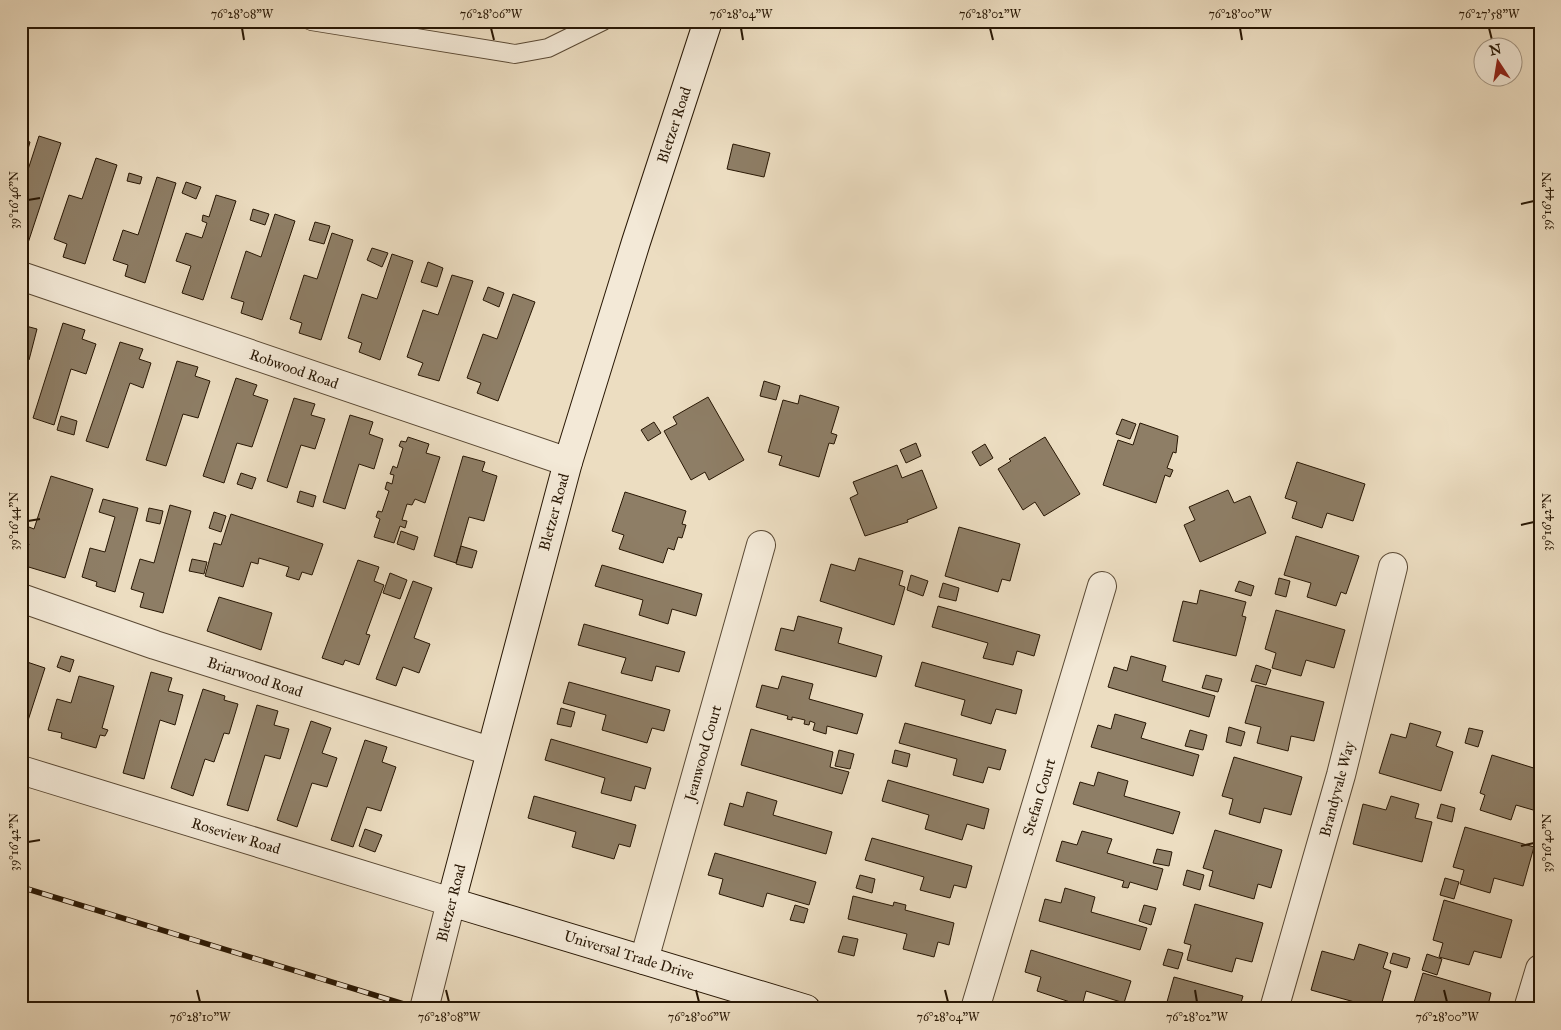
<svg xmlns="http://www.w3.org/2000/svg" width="1561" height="1030" viewBox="0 0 1561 1030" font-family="'IM FELL Great Primer',serif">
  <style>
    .building { fill: #8e7e66; stroke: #281704 }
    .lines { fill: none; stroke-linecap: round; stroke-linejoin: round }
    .lane-casing { stroke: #594833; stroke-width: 20 }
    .street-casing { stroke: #594833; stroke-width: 30 }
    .secondary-casing { stroke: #281704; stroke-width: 30 }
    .lane { stroke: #f3e9d7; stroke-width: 18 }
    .street { stroke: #f3e9d7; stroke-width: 28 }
    .secondary { stroke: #f3e9d7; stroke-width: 28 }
    .rail-casing { stroke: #281704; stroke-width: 5.5 }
    .rail { stroke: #f3e9d7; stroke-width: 4; stroke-dasharray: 11; stroke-linecap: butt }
    .ticks { fill: none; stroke: #281704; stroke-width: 2 }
    .labels { text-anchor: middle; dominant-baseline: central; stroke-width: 4.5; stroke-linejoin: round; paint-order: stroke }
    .street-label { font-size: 15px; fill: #281704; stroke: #f3e9d7 }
    .neatline { fill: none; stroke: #281704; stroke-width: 2 }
    .ticks-label { font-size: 12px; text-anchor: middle; fill: #281704 }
  </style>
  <rect width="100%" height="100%" fill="#ecddc1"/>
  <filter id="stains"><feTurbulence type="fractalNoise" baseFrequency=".004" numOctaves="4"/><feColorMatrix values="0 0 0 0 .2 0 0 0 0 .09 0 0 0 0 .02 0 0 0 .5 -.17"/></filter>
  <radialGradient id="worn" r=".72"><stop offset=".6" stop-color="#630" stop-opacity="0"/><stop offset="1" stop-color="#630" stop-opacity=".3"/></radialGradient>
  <path class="building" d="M39,136L61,143L28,243L21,241V181L24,182Z
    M21,139L30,142L26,156L21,155Z
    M733,144L770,153L764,177L727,169Z
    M96,158L117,165L85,264L63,257L67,244L54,239L69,195L82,199Z
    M129,173L142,177L140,184L127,181Z
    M157,177L176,183L145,283L125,276L128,265L113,260L123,230L138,235Z
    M186,182L201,187L196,199L182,193Z
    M216,195L236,201L203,300L182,293L191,266L176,261L186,233L202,238L207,223L202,221L203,215L209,217Z
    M253,209L269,214L265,225L250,220Z
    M275,214L295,221L262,320L241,313L244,302L231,298L246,251L261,257Z
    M315,222L330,226L324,244L309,240Z
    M332,233L353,240L321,340L299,333L302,323L290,319L304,275L317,279Z
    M372,248L388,253L382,267L367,260Z
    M392,254L413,261L380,360L359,352L362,343L348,338L362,294L377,299Z
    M428,262L443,268L437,287L421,282Z
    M452,275L473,281L439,381L418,375L423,363L407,357L423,310L438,315Z
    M488,287L504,293L499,307L483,300Z
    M513,294L535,302L498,401L477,393L481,383L467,378L483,334L497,339Z
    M21,308L26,309L22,325L37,329L29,360L21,358Z
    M63,323L85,330L82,339L96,344L86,374L71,369L54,425L33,418Z
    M120,342L143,349L139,359L151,363L143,388L130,383L108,448L86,441Z
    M177,361L198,367L195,376L210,381L198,418L183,414L166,466L146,460Z
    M236,378L257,385L253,395L268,400L252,447L237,443L224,483L203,476Z
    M764,381L780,386L776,400L760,396Z
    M800,395L839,407L831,433L837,435L834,444L829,443L819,477L779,465L782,456L768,452L783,400L798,404Z
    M708,397L744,460L709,480L705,472L691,480L664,431L677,424L673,417Z
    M294,398L315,404L311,415L325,419L315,449L301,445L287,488L267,481Z
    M350,415L373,422L369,434L383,439L374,469L359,464L345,509L323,502Z
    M61,416L77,421L74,435L57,430Z
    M1122,419L1136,424L1130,439L1116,434Z
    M654,422L661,433L648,441L641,430Z
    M1140,423L1178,436L1176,453L1173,452L1167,468L1173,470L1170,477L1165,475L1156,503L1103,485L1118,440L1133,445Z
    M408,437L429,444L426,453L440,457L425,503L415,499L412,505L407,504L402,520L407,521L405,528L400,526L394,543L374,537L380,519L376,517L378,511L382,512L389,491L385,489L387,482L392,484L394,475L390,474L393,466L397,468L403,448L399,446L401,441L406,442Z
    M1045,437L1080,494L1044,516L1035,502L1023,510L998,469L1011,461L1009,459Z
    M916,443L921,456L906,463L900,450Z
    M985,444L993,458L980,466L972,452Z
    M463,456L485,462L482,471L497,476L484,521L469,517L456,563L434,556Z
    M1297,462L1365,484L1353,521L1327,513L1322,528L1292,518L1297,502L1285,498Z
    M897,465L902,478L922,470L937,508L907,520L908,522L865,536L850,498L858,494L853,482Z
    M241,473L256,478L252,489L237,484Z
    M51,476L93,489L65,578L22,565L29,544L21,542L24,525L34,529Z
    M1228,490L1234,503L1250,496L1266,533L1200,562L1184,525L1195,520L1189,507Z
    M300,491L316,496L313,507L297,502Z
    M625,492L686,511L682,524L686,525L682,538L678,537L674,550L668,548L663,563L619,549L624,535L612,531Z
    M103,499L138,508L115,592L96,586L97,582L82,577L90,548L105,552L115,517L99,512Z
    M170,505L191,511L163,613L140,607L144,593L131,589L140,559L154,563Z
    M149,508L163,511L160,524L146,521Z
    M214,512L226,516L221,532L209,528Z
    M231,514L323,544L312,575L302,572L299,580L286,576L289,567L259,558L258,564L251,562L243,587L205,576L214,543L221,545Z
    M959,527L1020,544L1010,581L1002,579L998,592L945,576Z
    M401,531L418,537L414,550L397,544Z
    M1296,536L1359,556L1346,594L1341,592L1336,606L1307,597L1311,583L1284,575Z
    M461,546L477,551L472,568L456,564Z
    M859,558L903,571L899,585L905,587L894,625L820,601L831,564L855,571Z
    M192,559L207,562L204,574L189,571Z
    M358,560L379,567L374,581L384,585L366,634L370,635L359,665L345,660L343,665L322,658Z
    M602,565L702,594L696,616L672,609L668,624L639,615L643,600L595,586Z
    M390,573L407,580L400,599L383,593Z
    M911,575L928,581L923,596L907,590Z
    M1279,578L1290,581L1286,597L1275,594Z
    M413,581L432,588L414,638L430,644L419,673L403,667L396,686L376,679Z
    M1239,581L1254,586L1251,596L1235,591Z
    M943,583L959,588L956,601L939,597Z
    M1200,590L1246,602L1242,616L1246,617L1236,656L1173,641L1183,601L1197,604Z
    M219,597L272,613L261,650L207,631Z
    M938,606L1040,635L1034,656L1017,651L1013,665L983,658L988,643L932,627Z
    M1276,610L1345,630L1334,668L1306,660L1301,676L1272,668L1276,653L1265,649Z
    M798,616L842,628L838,643L882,656L876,677L775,650L781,628L794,631Z
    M584,624L685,652L679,672L656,666L652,681L621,673L626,658L578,645Z
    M61,656L74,660L70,672L57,667Z
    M1131,656L1166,666L1162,681L1215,696L1209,717L1108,687L1114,667L1127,671Z
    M21,660L45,668L23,736L21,735Z
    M922,662L1022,690L1016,714L996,709L991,724L961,715L965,700L915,686Z
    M1256,665L1271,670L1266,685L1251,681Z
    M151,672L172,678L168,691L183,695L175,725L160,720L144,779L123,773Z
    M1206,675L1222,679L1218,692L1202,688Z
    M79,676L114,686L102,728L108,730L105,736L100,735L96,748L61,738L62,733L48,730L57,699L71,703Z
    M782,676L813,684L809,699L863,714L857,734L827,726L826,734L813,730L815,723L810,721L809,725L804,724L805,720L792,717V720L787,719L788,716L756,707L762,685L778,689Z
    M569,682L670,710L664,731L652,728L647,743L602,730L606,715L563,703Z
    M1256,685L1324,702L1314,741L1291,736L1288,751L1257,743L1261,727L1245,723Z
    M203,689L225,696L224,700L238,704L229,734L224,733L214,762L205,759L193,796L171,788Z
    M257,705L278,711L274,725L289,729L280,759L265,755L248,811L227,805Z
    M561,708L575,712L571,727L557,724Z
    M1115,714L1146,723L1141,738L1199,755L1193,776L1091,747L1098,725L1111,729Z
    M311,721L331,728L322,753L337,758L327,787L312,783L297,827L277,820Z
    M905,723L1006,750L1000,770L988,767L983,783L953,775L957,759L899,743Z
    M1410,723L1441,732L1436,746L1453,752L1441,791L1379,773L1391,734L1406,738Z
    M1229,727L1245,732L1241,746L1226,742Z
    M1469,728L1483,731L1478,747L1465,743Z
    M751,729L833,752L830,767L849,772L842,794L741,765Z
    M1190,730L1207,735L1203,750L1185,746Z
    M551,739L651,768L645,789L635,786L631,801L601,793L605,778L545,760Z
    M365,740L387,747L382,762L396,767L381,811L367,807L353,847L331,840Z
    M839,750L854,754L850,769L835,766Z
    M895,750L910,754L907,767L892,763Z
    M1492,755L1540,770V812L1516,805L1511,820L1480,810L1485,795L1480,793Z
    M1234,757L1302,777L1291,815L1264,808L1260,823L1229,814L1233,799L1222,796Z
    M1098,772L1128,781L1124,796L1180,812L1173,834L1073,804L1080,782L1094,786Z
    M888,780L989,809L984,829L967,824L962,840L925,829L929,815L882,801Z
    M747,792L777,801L773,815L832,832L826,854L724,825L730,803L743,807Z
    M534,796L636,825L630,847L619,844L614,859L572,847L576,832L528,818Z
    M1391,796L1419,804L1415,818L1432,822L1422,862L1353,844L1363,804L1386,810Z
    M1441,804L1455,808L1452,822L1437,818Z
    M1465,827L1534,847L1523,886L1494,878L1490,893L1460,884L1464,870L1453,867Z
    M365,829L382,835L375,852L359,846Z
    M1215,830L1282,850L1271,888L1258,884L1254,899L1209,886L1213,871L1203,868Z
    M1082,831L1112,839L1107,853L1163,869L1157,890L1130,882L1128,888L1122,887L1124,881L1056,861L1062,841L1077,845Z
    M872,838L972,866L966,888L954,885L950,898L920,890L924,877L865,860Z
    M1157,849L1172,852L1169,866L1153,863Z
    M715,853L816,882L809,905L767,893L763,907L719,894L723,879L708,875Z
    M1187,870L1204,875L1200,890L1183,885Z
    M860,875L875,879L872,893L856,888Z
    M1445,878L1459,882L1454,899L1440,895Z
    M1065,888L1095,897L1091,912L1147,928L1140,950L1039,921L1045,899L1061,903Z
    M853,896L893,906L894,902L906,905L905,910L954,923L949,945L938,942L934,957L903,949L907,934L848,919Z
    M1444,900L1512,920L1501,958L1474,951L1469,965L1439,957L1443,943L1433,940Z
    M1195,904L1263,923L1252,962L1236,958L1232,972L1187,960L1191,945L1184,943Z
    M795,905L808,909L804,923L790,920Z
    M1144,905L1156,908L1151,925L1139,921Z
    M843,936L858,939L854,956L838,952Z
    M1359,944L1388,953L1383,968L1391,971L1380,1009L1311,990L1322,951L1354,960Z
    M1168,949L1183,953L1178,969L1163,965Z
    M1031,950L1131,981L1124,1003L1086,991L1082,1006L1037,991L1041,977L1025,972Z
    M1393,953L1410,958L1407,968L1390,963Z
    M1427,954L1442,959L1437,975L1422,970Z
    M1423,973L1491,993L1487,1009H1412Z
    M1174,977L1243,996L1239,1009H1165Z"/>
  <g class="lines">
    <g class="lane-casing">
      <path id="lane" d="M311,21L515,54L548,48L603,21"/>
    </g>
    <g class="street-casing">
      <path id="street" d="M21,276L568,462
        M21,598L155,645L490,751
        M21,770L451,902L424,1009
        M644,960L761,545
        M975,1009L1102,586
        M1274,1009L1341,775L1393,567
        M1528,1009L1540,969"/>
    </g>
    <g class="secondary-casing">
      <path id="secondary" d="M708,21L636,242L568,462L451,902L806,1009"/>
    </g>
    <use href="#lane" class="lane"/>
    <use href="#street" class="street"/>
    <use href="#secondary" class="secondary"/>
    <g class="rail-casing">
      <path id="rail" d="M21,887L420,1009"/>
    </g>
    <use href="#rail" class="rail"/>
  </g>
  <path class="ticks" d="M242,28L244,40M491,28L494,40M741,28L743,40M990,28L993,40M1240,28L1242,40M1489,28L1492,40M28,200L40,198M1521,204L1534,201M28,521L40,519M1521,525L1534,522M28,842L40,840M1521,846L1534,843M197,990L200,1002M446,990L449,1002M696,990L699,1002M945,990L948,1002M1195,990L1197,1002M1444,990L1447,1002"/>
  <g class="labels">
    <g class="street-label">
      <text transform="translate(674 125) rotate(-72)">Bletzer Road</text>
      <text transform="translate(294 369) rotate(19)">Robwood Road</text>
      <text transform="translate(554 512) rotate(-75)">Bletzer Road</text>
      <text transform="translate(255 677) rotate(18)">Briarwood Road</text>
      <text transform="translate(703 753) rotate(-74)">Jeanwood Court</text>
      <text transform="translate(1337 789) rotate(-75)">Brandyvale Way</text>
      <text transform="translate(1039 797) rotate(-73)">Stefan Court</text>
      <text transform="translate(236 836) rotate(17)">Roseview Road</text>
      <text transform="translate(451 903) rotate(-76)">Bletzer Road</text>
      <text transform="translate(629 955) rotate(17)">Universal Trade Drive</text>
    </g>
  </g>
  <rect width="1561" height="1030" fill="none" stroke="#ecddc1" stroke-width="55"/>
  <g transform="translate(1498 62) rotate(348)"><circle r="24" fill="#f3e9d7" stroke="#a29583"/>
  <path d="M0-4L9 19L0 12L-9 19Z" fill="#8f2418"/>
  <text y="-8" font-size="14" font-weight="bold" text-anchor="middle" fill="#281704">N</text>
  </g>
  <rect x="28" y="28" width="1506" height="974" class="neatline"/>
  <g class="ticks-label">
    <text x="242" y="18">76°28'08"W</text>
    <text x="491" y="18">76°28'06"W</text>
    <text x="741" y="18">76°28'04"W</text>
    <text x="990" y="18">76°28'02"W</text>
    <text x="1240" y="18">76°28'00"W</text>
    <text x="1489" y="18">76°27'58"W</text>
    <text transform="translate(14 200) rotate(-90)" y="4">39°16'46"N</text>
    <text transform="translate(1547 201) rotate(-90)" y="4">39°16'44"N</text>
    <text transform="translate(14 521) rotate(-90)" y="4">39°16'44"N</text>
    <text transform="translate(1547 522) rotate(-90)" y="4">39°16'42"N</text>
    <text transform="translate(14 842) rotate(-90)" y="4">39°16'42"N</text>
    <text transform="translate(1547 843) rotate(-90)" y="4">39°16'40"N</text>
    <text x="200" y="1021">76°28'10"W</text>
    <text x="449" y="1021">76°28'08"W</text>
    <text x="699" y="1021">76°28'06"W</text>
    <text x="948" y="1021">76°28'04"W</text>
    <text x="1197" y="1021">76°28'02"W</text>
    <text x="1447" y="1021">76°28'00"W</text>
  </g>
  <rect width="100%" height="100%" filter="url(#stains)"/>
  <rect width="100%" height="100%" fill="url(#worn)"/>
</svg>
